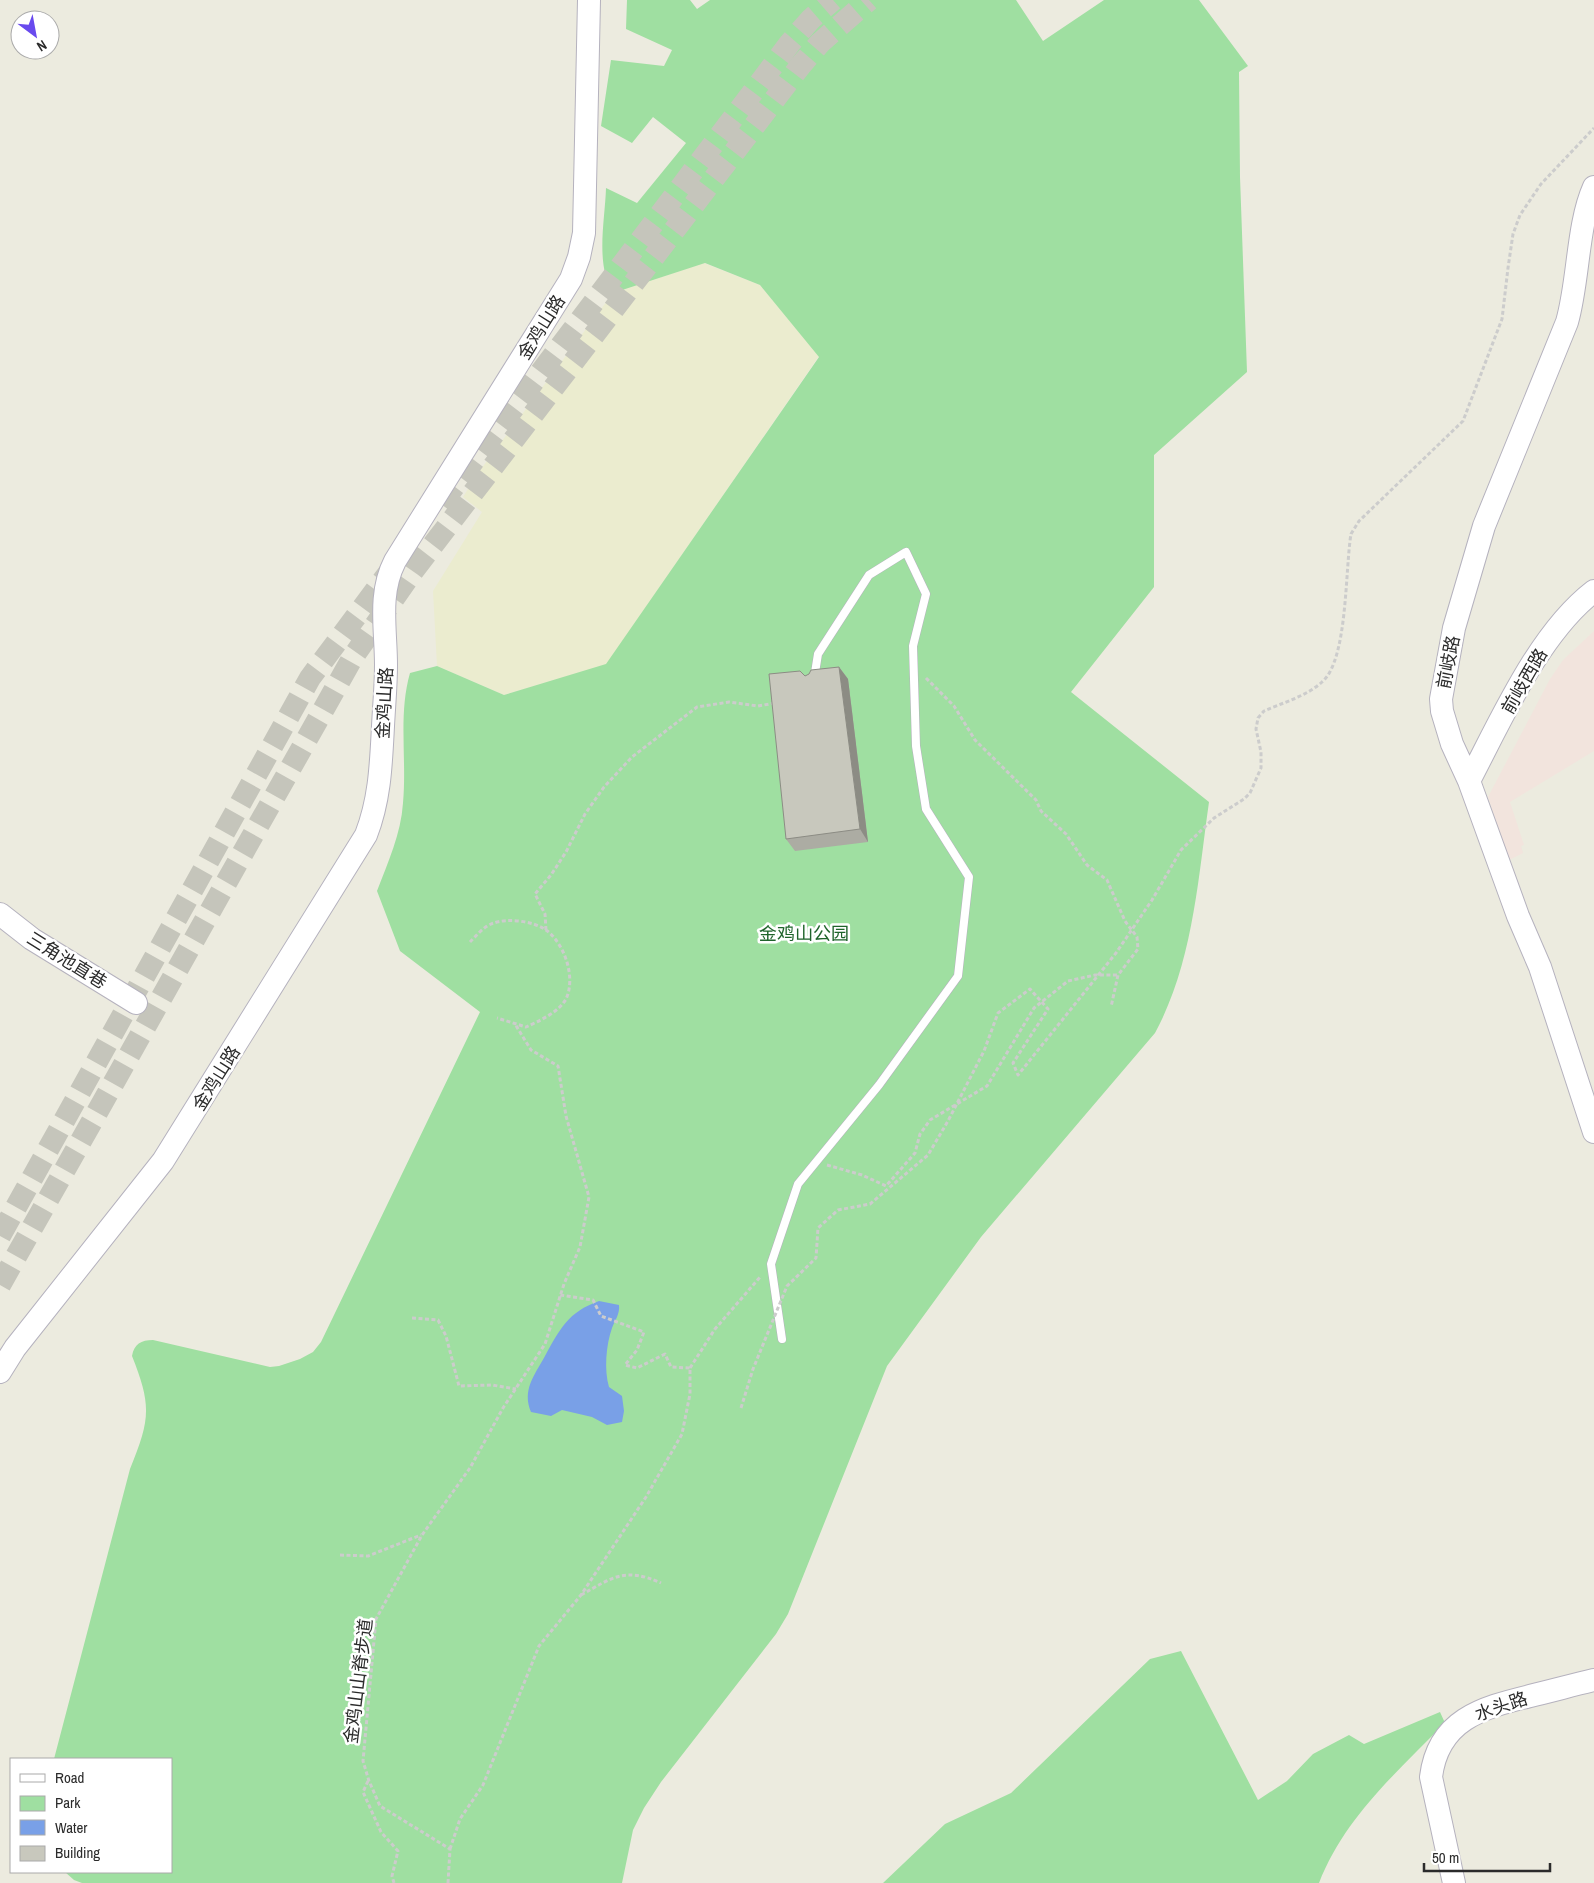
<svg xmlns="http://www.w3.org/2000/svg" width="1594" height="1883" viewBox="0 0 1594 1883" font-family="'Archivo Narrow','Noto Sans SC',sans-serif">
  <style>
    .education { fill: #ebeccf }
    .medical { fill: #f2e4dd }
    .green { fill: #9fdfa1 }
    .water { fill: #79a0e7 }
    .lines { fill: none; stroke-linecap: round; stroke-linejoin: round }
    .secondary-tunnel { stroke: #c5c5bb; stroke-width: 22; stroke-dasharray: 22 11; stroke-linecap: butt }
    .lane-casing { stroke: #b5b2be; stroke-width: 9 }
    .secondary-casing { stroke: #b5b2be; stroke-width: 24 }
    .path { stroke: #ccc; stroke-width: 3; stroke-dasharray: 4 2.5; stroke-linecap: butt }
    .lane { stroke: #fff; stroke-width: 8 }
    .secondary { stroke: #fff; stroke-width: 22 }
    .path-bridge { stroke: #ccc; stroke-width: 3; stroke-dasharray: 4 2.5; stroke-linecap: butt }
    .wall { fill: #acaca3 }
    .shaded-wall { fill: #8c8c84 }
    .building { fill: #c8c8bd; stroke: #8c8c84 }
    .labels { text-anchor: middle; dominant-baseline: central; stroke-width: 5; stroke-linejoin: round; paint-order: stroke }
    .street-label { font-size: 18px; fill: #2b2b2b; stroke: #fff }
    .park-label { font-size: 18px; fill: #1f642b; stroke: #fff }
  </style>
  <rect width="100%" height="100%" fill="#ecebdf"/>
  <path class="education" d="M704,263L760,285L819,356L606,665L504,695L437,666L433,591L482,512L463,497L478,473L613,293Z"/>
  <path class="medical" d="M1594,631V751L1510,802L1524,845L1521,846L1523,853L1509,860L1488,797L1550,679L1563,660Z"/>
  <path class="green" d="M627,0H690L697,9L710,0H1016L1043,41L1104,0H1199L1248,66L1239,72L1240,177L1247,372L1154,455V587L1071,692L1209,802C1198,879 1193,963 1155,1033L981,1237L887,1366L788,1614L776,1634L661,1782L644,1808L633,1830L622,1883H82L74,1880L65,1872H171V1759H54L130,1469C150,1420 152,1406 132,1356C134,1344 141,1340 153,1340L270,1367L279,1366L300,1359L313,1352L321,1342L480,1012L400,951L377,891C388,862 401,834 403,803C407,759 398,715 410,673L437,666L504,695L606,664L819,357L760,285L705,263L613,293C595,264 605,221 606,188L637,203L686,143L653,117L632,143L601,126L611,60L664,66L672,50L626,29Z
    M1181,1651L1258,1800L1287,1781L1313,1754L1349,1735L1364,1744L1440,1712L1445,1723C1396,1773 1345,1817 1319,1883H883L945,1824L1011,1793L1150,1659Z"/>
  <path class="water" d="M599,1301L619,1305C620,1314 615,1320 612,1328C606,1345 604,1370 609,1387L622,1396L624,1411L622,1422L607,1425L592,1417L562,1410L551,1416L531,1412C522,1390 534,1376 545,1356C560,1329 568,1312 599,1301Z"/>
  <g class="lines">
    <path class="secondary-tunnel" d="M441,504L790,43L811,19L833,0
      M0,1236L310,678L393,567
      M0,1285L353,657L413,571L801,65L820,43L869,0"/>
    <g class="lane-casing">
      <path id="lane" d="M782,1339L771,1264L798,1184L879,1085L958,976L969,877L926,809L916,746L913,646L926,594L906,552L869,575L818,654L814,679"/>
    </g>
    <g class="secondary-casing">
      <path id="secondary" d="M1594,187C1577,225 1579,280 1567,322L1484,526L1454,628L1441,699L1442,711L1452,744L1469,781L1518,916L1540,967L1594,1132
        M1469,781C1501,720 1539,633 1594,591
        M0,914L32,939L136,1003
        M0,1372L15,1348L163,1161L366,835C380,799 381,764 383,726C384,706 386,686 386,665C386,629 378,594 395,561L571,279L579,257L584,233L589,0
        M1454,1883L1431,1777C1438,1720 1481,1708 1530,1696C1551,1691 1573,1685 1594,1680"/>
    </g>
    <path class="path" d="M926,678L954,706L975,740L1036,800L1041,811L1066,834L1087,865L1107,880L1125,921L1137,937L1138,949L1118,975L1111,1007
      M546,930L545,914L535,894L551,875L566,852L585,814L604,787L632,757L697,707L729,702L758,706L775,703
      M470,942C476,936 485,925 494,923C507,918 534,921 546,930C565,944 576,978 566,999C559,1012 539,1021 526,1027L497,1018
      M827,1165L862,1175L886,1186L915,1153L920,1134L930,1120L987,1086L1034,1008L1068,981L1095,975H1118
      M412,1318L438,1320L446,1336L459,1386L492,1385L516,1389
      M690,1368L715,1329L761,1276
      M340,1555L368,1556L421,1535
      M581,1595C613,1577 625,1567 661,1583
      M368,1781L363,1792L381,1832L398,1851L392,1876L394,1883
      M450,1849L460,1819L483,1785L539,1646L581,1595L646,1497L682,1434L690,1394V1368L671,1367L665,1354L637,1368L625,1365L637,1350L644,1332L601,1316L593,1300L560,1295
      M448,1883L450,1849L380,1806L369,1781L363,1761L376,1619L422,1535L470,1468L503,1408L545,1344L564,1284L580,1247L589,1197L566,1116L558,1066L531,1050L515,1024"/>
    <use href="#lane" class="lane"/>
    <use href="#secondary" class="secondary"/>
    <path class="path-bridge" d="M741,1408L753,1369L787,1286L816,1258L818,1228L838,1210L870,1204L928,1155L948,1121L984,1051L998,1013L1030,989L1048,1009L1013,1063L1018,1075L1116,953L1152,900L1181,850L1214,818L1244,799L1250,793L1261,768V752L1256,729L1258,718L1264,711C1282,703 1307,696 1322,682C1348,660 1345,569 1351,534L1359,521L1463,421L1502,319L1508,268L1513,234L1520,215L1541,184L1594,128"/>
  </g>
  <path class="wall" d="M839,667L848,679L868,842L795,851L786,839L805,676Z"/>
  <path class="shaded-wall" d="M839,667L848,679L868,842L860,829Z"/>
  <path class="building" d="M839,667L860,829L786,839L769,674L800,671L805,676L809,674L811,670Z"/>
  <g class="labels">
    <g class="street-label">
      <text transform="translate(541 327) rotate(-58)">金鸡山路</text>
      <text transform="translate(1448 662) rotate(-79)">前岐路</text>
      <text transform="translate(1524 681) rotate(-60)">前岐西路</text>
      <text transform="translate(384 703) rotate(-87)">金鸡山路</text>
      <text transform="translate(67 960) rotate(32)">三角池直巷</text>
      <text transform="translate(216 1078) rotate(-58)">金鸡山路</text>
      <text transform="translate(358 1681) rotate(-83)">金鸡山山脊步道</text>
      <text transform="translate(1501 1706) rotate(-19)">水头路</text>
    </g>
    <g class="park-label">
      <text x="804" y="933">金鸡山公园</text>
    </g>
  </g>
  <rect x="10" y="1758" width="162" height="115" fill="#ffffff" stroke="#aaaaaa"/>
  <rect x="20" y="1774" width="25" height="8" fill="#ffffff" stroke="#aaaaaa"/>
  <text x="55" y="1783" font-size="15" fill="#2b2b2b">Road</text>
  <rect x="20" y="1796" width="25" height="15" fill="#9fdfa1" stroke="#aaaaaa"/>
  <text x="55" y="1808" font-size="15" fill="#2b2b2b">Park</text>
  <rect x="20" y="1820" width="25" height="15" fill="#79a0e7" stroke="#aaaaaa"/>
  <text x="55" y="1833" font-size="15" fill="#2b2b2b">Water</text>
  <rect x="20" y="1846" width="25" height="15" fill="#c8c8bd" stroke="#aaaaaa"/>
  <text x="55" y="1858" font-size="15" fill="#2b2b2b">Building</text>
  <g transform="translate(35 35) rotate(148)"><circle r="24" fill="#ffffff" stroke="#aaaaaa"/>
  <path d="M0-4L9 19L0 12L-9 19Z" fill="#694aee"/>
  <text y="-8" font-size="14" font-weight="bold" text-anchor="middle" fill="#2b2b2b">N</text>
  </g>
  <path d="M1424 1863v8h126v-8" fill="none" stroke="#2b2b2b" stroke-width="2.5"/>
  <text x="1432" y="1863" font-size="15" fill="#2b2b2b" stroke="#ffffff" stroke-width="4" paint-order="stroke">50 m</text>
</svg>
